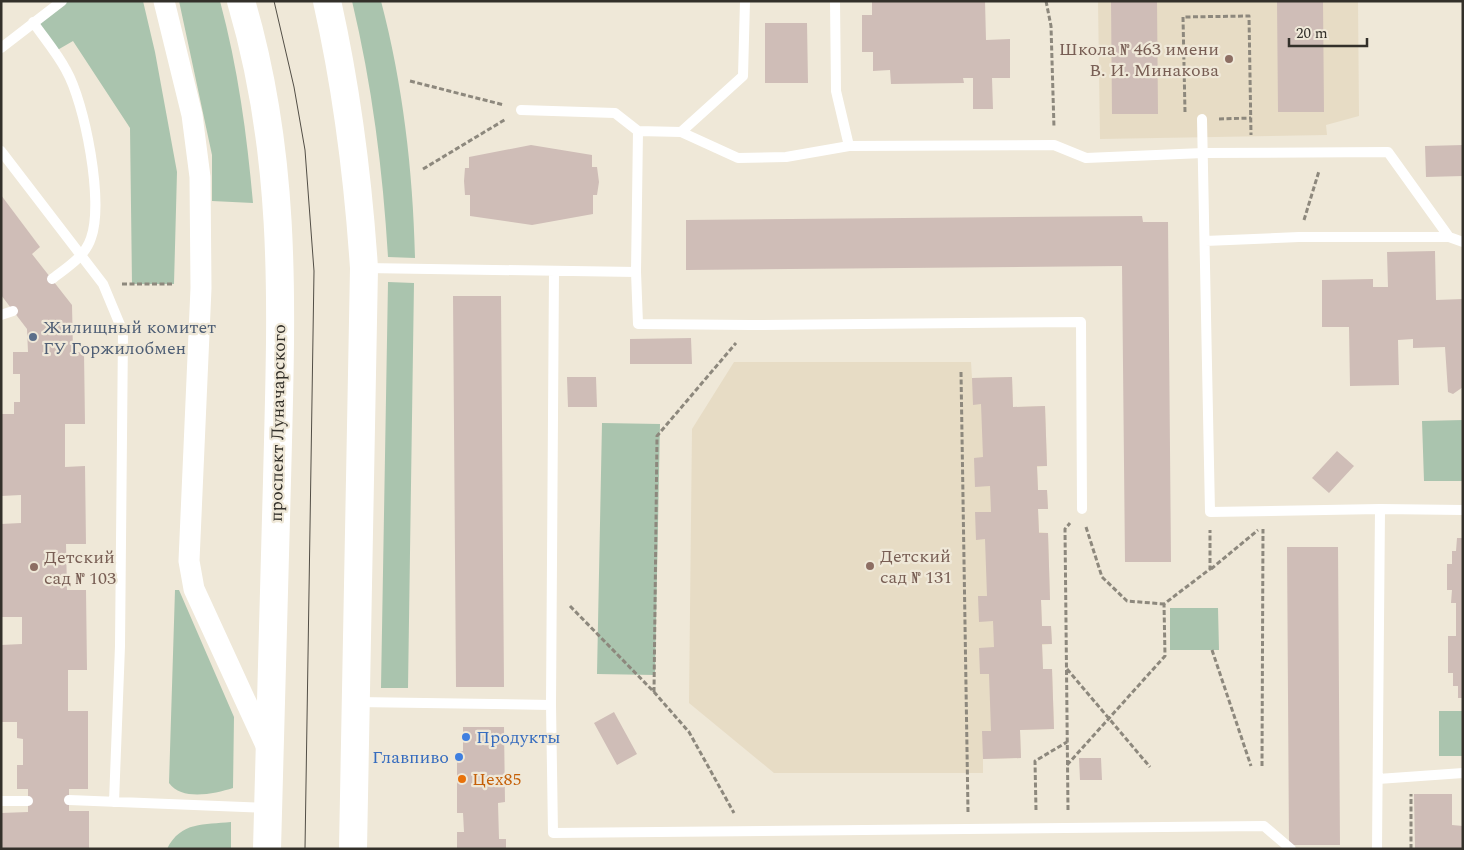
<svg xmlns="http://www.w3.org/2000/svg" width="1464" height="850" viewBox="0 0 1464 850" font-family="Spectral,serif">
  <style>
    .built { fill: #e7dcc5 }
    .green { fill: #aac4ae }
    .building { fill: #cfbdb7 }
    .lines { fill: none; stroke-linecap: round; stroke-linejoin: round }
    .path { stroke: #8d887d; stroke-width: 3; stroke-dasharray: 5 2.5; stroke-linecap: butt }
    .service { stroke: #fff; stroke-width: 10 }
    .minor { stroke: #fff; stroke-width: 21 }
    .secondary { stroke: #fff; stroke-width: 28 }
    .tram { stroke: #524e46; stroke-width: 1 }
    .education-dot { fill: #8d6e63; stroke: #efe8d8; stroke-width: 2 }
    .service-dot { fill: #5c6f8a; stroke: #efe8d8; stroke-width: 2 }
    .shop-dot { fill: #3f7fe0; stroke: #efe8d8; stroke-width: 2 }
    .food-dot { fill: #e8710a; stroke: #efe8d8; stroke-width: 2 }
    .labels { text-anchor: middle; dominant-baseline: central; stroke-width: 4.5; stroke-linejoin: round; paint-order: stroke }
    .education-label { font-size: 18px; fill: #785e54; stroke: #efe8d8; text-anchor: start }
    .service-label { font-size: 18px; fill: #4e5e75; stroke: #efe8d8; text-anchor: start }
    .street-label { font-size: 18px; fill: #33302a; stroke: #efe8d8 }
    .shop-label { font-size: 18px; fill: #366cbe; stroke: #efe8d8; text-anchor: start }
    .food-label { font-size: 18px; fill: #c56008; stroke: #efe8d8; text-anchor: start }
  </style>
  <rect width="100%" height="100%" fill="#efe8d8"/>
  <path class="built" d="M1098,1H1358L1359,116L1326,125L1327,135L1100,139Z
    M734,362H971L972,378L1012,377L1013,407L1045,406L1047,466L1037,467L1038,490H1047L1048,509H1038L1039,532L1048,533L1050,600H1041L1042,626H1051L1052,644L1042,645L1043,669H1052L1054,729L1020,730L1021,758L983,759V773H774L689,703L692,429Z"/>
  <path class="green" d="M62,1H143L155,52L177,172L174,284H132L130,128L73,41L54,52L33,22Z
    M179,1H220C238,68 247,135 253,203L212,201V155Z
    M352,1H381C403,85 413,171 415,258L388,257C383,171 372,85 352,1Z
    M388,282L414,283L408,688H381Z
    M1463,420V481H1424L1422,421Z
    M602,423L660,424L655,675L597,674Z
    M175,590H179L234,717L233,788C214,794 182,801 169,783Z
    M1170,608H1218L1219,650H1170Z
    M1439,711H1463V756H1439Z
    M231,822V849H167C181,821 204,825 231,822Z"/>
  <path class="building" d="M872,1H985L986,40L1010,39V78H992L993,109H973V78H963L964,83L891,84L890,70L873,71V52H862V15H872Z
    M1111,1H1157L1158,114H1112Z
    M1277,1H1323L1324,112H1278Z
    M765,23H807L808,83H765Z
    M531,145L592,155V167H597L599,182L597,195H593V214L532,225L470,216V195H465L464,181L465,168H469V157Z
    M1463,145V176L1426,177L1425,146Z
    M1,195L40,247L32,254L72,305L73,352H84L85,424H65V467L85,466L86,544H66L67,590H86L87,670H68V711H88V789H69V811H89V849H1V813L28,812V789H17V765H23V739L17,738V722H1V645L22,644V617H1V524L21,523V495L1,496V414H14V402H20V374H13V352H28L27,329L1,295Z
    M1142,216L1143,222H1168L1171,562H1125L1122,266L686,270V220Z
    M1435,251L1436,300L1463,299V387L1453,394L1448,392L1445,347L1413,348V339L1398,340L1399,385L1350,386L1349,327H1322V280L1373,279V287H1388L1387,252Z
    M453,296H501L504,687H456Z
    M691,338L692,364H630V339Z
    M567,377H596L597,407H568Z
    M1012,377L1013,407L1045,406L1047,466H1037L1038,490H1047L1048,509H1038L1039,533H1048L1050,600H1041L1042,626H1051L1052,644H1042L1043,669H1052L1054,729L1020,730L1021,758L983,759L982,731H991L989,674H980L979,648L994,647L993,621L979,622L978,596H987L985,539L976,540L975,512H991L990,486L975,487L974,458L983,457L981,404L973,405L972,378Z
    M1337,451L1354,466L1329,493L1312,478Z
    M1457,538H1463V698H1458V686H1453V673H1448V636H1456V603H1451L1452,590H1447V564H1452V551H1456Z
    M1287,547H1338L1340,845H1289Z
    M614,712L637,754L617,765L594,723Z
    M463,727H504L505,802L498,803L499,839H506V849H457V832H464L463,813H457V752L463,751Z
    M1079,758H1101L1102,780H1080Z
    M1414,794H1452V825L1463,826V849H1415Z"/>
  <g class="lines">
    <path class="path" d="M1046,1L1051,26L1054,128
      M410,81L504,105
      M1185,112L1183,17L1249,16L1251,135
      M1219,119L1251,118
      M423,169L506,119
      M1304,220L1319,171
      M122,284H174
      M961,372L968,812
      M1086,527L1102,577L1127,601L1164,604
      M1211,569L1258,530
      M570,606L654,692L689,732L734,813
      M1212,650L1251,766
      M1067,669L1150,767
      M654,692L657,436L736,343
      M1067,765L1165,656L1164,604L1210,569V530
      M1262,766L1263,529
      M1036,810L1035,761L1067,742
      M1068,810L1065,529L1070,523
      M1411,849V794"/>
    <path class="service" d="M835,1L836,91L849,146
      M33,22C44,38 57,53 66,70C85,103 104,202 91,238C85,257 66,268 52,279
      M1,48L62,1
      M521,110L615,113L638,131L636,272L638,324L751,325L1081,322L1082,509
      M1202,119L1210,512L1380,509L1463,510
      M638,131L681,132L743,76L745,1
      M681,132L738,158L786,157L849,146L1054,145L1086,158L1203,153L1388,152L1449,237
      M1,151L103,284L123,332L120,646L114,802
      M1205,241L1299,237H1449L1463,242
      M365,268L636,272
      M554,272L551,705L553,833L1264,826L1291,849
      M1,315L13,311
      M357,702L551,705
      M1378,779L1463,773
      M69,800L267,808
      M1,801H28
      M1377,849L1380,509"/>
    <path class="minor" d="M164,1L192,115L200,177L201,288L189,561L194,589L269,752"/>
    <path class="secondary" d="M241,1C289,164 281,314 277,481C273,604 271,726 267,849
      M327,1C347,90 358,178 364,268L353,849"/>
    <path class="tram" d="M274,1L294,87L305,150L314,271L305,849"/>
  </g>
  <g class="education-dot">
    <circle cx="1229" cy="59" r="5"/>
    <circle cx="870" cy="566" r="5"/>
    <circle cx="34" cy="567" r="5"/>
  </g>
  <circle class="service-dot" cx="33" cy="337" r="5"/>
  <g class="shop-dot">
    <circle cx="466" cy="737" r="5"/>
    <circle cx="459" cy="757" r="5"/>
  </g>
  <circle class="food-dot" cx="462" cy="779" r="5"/>
  <g class="labels">
    <g class="education-label">
      <text x="1219" y="49" text-anchor="end">Школа № 463 имени<tspan x="1219" dy="21">В. И. Минакова</tspan></text>
      <text x="880" y="556">Детский<tspan x="880" dy="21">сад № 131</tspan></text>
      <text x="44" y="557">Детский<tspan x="44" dy="21">сад № 103</tspan></text>
    </g>
    <g class="service-label">
      <text x="43" y="327">Жилищный комитет<tspan x="43" dy="21">ГУ Горжилобмен</tspan></text>
    </g>
    <g class="street-label">
      <text transform="translate(278 423) rotate(-89)">проспект Луначарского</text>
    </g>
    <g class="shop-label">
      <text x="476" y="737">Продукты</text>
      <text x="449" y="757" text-anchor="end">Главпиво</text>
    </g>
    <g class="food-label">
      <text x="472" y="779">Цех85</text>
    </g>
  </g>
  <rect width="1464" height="850" fill="none" stroke="#33302a" stroke-width="5"/>
  <path d="M1289 38v8h78v-8" fill="none" stroke="#33302a" stroke-width="2.5"/>
  <text x="1296" y="38" font-size="15" fill="#33302a" stroke="#efe8d8" stroke-width="4" paint-order="stroke">20 m</text>
</svg>
